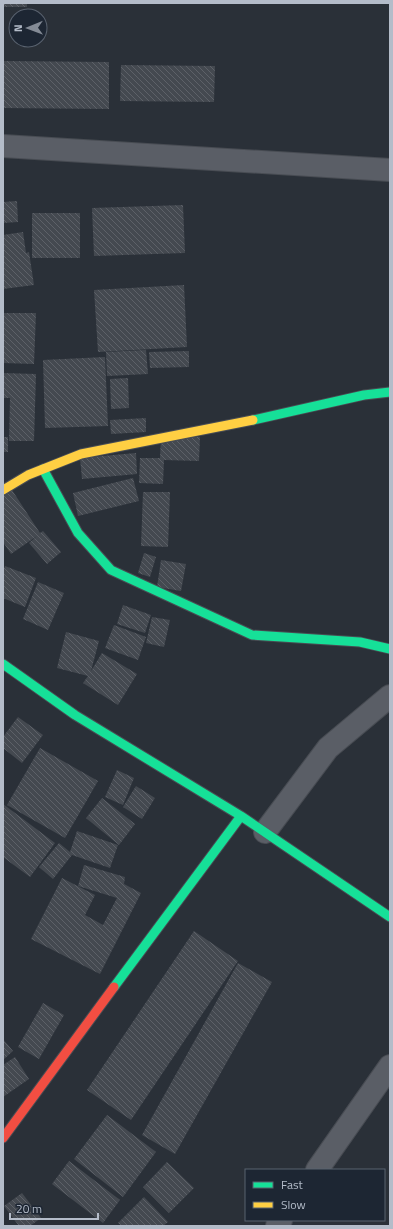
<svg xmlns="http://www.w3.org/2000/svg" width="393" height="1229" viewBox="0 0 393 1229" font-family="'Titillium Web',sans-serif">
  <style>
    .building { fill: url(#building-back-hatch) }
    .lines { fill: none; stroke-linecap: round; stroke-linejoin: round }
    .street-casing { stroke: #484c53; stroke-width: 24 }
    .fast-casing { stroke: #484c53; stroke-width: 11 }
    .slow-casing { stroke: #484c53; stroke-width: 11 }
    .jam-casing { stroke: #484c53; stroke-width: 11 }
    .street { stroke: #5a5e66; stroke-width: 22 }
    .fast { stroke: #16e098; stroke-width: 9 }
    .slow { stroke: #ffcf43; stroke-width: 9 }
    .jam { stroke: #f24e42; stroke-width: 9 }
  </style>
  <defs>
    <pattern id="building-back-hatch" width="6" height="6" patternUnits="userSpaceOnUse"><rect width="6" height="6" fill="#444950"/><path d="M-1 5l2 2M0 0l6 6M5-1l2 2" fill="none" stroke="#5d6168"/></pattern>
  </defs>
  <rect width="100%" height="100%" fill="#2a3038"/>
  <path class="building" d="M3,3H27V7H3Z
    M3,61L109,62V109L3,108Z
    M121,65L215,66L214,102L120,101Z
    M17,201L18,222L3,223V202Z
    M183,205L185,253L94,256L92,208Z
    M32,213H80V258H32Z
    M23,232L26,253L29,252L34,285L3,289V235Z
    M184,285L187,347L98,352L94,290Z
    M3,313H36L34,364L3,363Z
    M146,350L148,374L107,376L106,352Z
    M189,351V367L150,368L149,352Z
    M105,357L108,426L45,428L43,360Z
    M3,373L36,374L34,441H9L10,398H3Z
    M128,378L129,408L111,409L110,379Z
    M146,418V432L111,434L110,420Z
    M161,436L200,437L199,461L164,460L163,484L139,483L140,458H160Z
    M3,437H8V452H3Z
    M136,453L137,474L82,479L80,458Z
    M133,478L139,501L78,516L73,493Z
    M12,490L40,533L43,531L61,552L47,564L29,543L37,536L11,554L3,542V495Z
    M143,492H170L168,547L141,546Z
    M144,553L156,557L150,577L138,573Z
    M161,560L186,564L181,591L157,587Z
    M5,566L36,578L25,607L3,598V571Z
    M38,582L64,593L48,630L23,619Z
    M123,605L151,615L145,633L117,624Z
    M152,617L170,620L164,647L146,643Z
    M114,625L146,637L138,660L105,648Z
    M66,632L99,641L91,671L102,653L137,674L118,705L83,683L88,676L57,668Z
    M18,717L43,735L22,763L3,748V737Z
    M40,748L98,781L65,838L7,805Z
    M117,770L134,778L123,805L105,797Z
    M136,786L155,798L142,819L123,807Z
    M102,798L135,824L119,845L86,818Z
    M3,804L55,843L30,877L3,857Z
    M77,831L118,845L110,868L72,855L53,879L39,867L59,843L70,852Z
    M84,865L125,877L124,884L141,893L100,974L31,939L62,878L95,895L85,915L103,925L117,898L78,886Z
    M194,931L238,961L131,1120L87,1090Z
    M238,963L272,982L175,1154L142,1135Z
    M43,1003L64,1015L39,1059L18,1047Z
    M3,1039L13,1051L3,1060Z
    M15,1057L29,1079L3,1097V1065Z
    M107,1115L156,1152L123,1197L74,1159Z
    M69,1161L120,1200L103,1223L52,1184Z
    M167,1162L194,1188L169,1213L143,1187Z
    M22,1193L41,1218L30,1226H19L4,1206Z
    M144,1197L168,1222L163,1226H122L118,1223Z"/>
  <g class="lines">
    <g class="street-casing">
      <path id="street" d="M3,146L390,170
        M265,832L328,748L390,696
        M317,1170L390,1066
        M277,1226L281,1220"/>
    </g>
    <g class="fast-casing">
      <path id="fast" d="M253,420L364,395L390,392
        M43,469L78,533L111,570L252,635L360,642L390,649
        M3,664L75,715L241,816L390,917
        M114,987L241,816"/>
    </g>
    <g class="slow-casing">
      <path id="slow" d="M3,490L28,475L81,454L253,420"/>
    </g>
    <g class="jam-casing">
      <path id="jam" d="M3,1138L114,987"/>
    </g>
    <use href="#street" class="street"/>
    <use href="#fast" class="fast"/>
    <use href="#slow" class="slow"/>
    <use href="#jam" class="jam"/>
  </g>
  <rect width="393" height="1229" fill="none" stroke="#b4bcc9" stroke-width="8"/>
  <rect x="245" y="1169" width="140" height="52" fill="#1d2633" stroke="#59626f"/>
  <rect x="253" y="1182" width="20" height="6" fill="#16e098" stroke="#59626f"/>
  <text x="281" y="1189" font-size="12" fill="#b4bcc9">Fast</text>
  <rect x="253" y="1202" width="20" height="6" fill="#ffcf43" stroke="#59626f"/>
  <text x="281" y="1209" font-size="12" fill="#b4bcc9">Slow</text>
  <g transform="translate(28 28) rotate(269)"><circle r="19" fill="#1d2633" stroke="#59626f"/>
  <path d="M0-3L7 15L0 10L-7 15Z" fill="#848b96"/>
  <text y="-6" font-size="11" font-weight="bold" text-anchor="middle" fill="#b4bcc9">N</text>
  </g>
  <path d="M10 1213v6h88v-6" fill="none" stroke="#b4bcc9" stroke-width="2"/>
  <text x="16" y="1213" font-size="12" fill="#b4bcc9" stroke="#1d2633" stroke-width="3" paint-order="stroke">20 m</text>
</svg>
